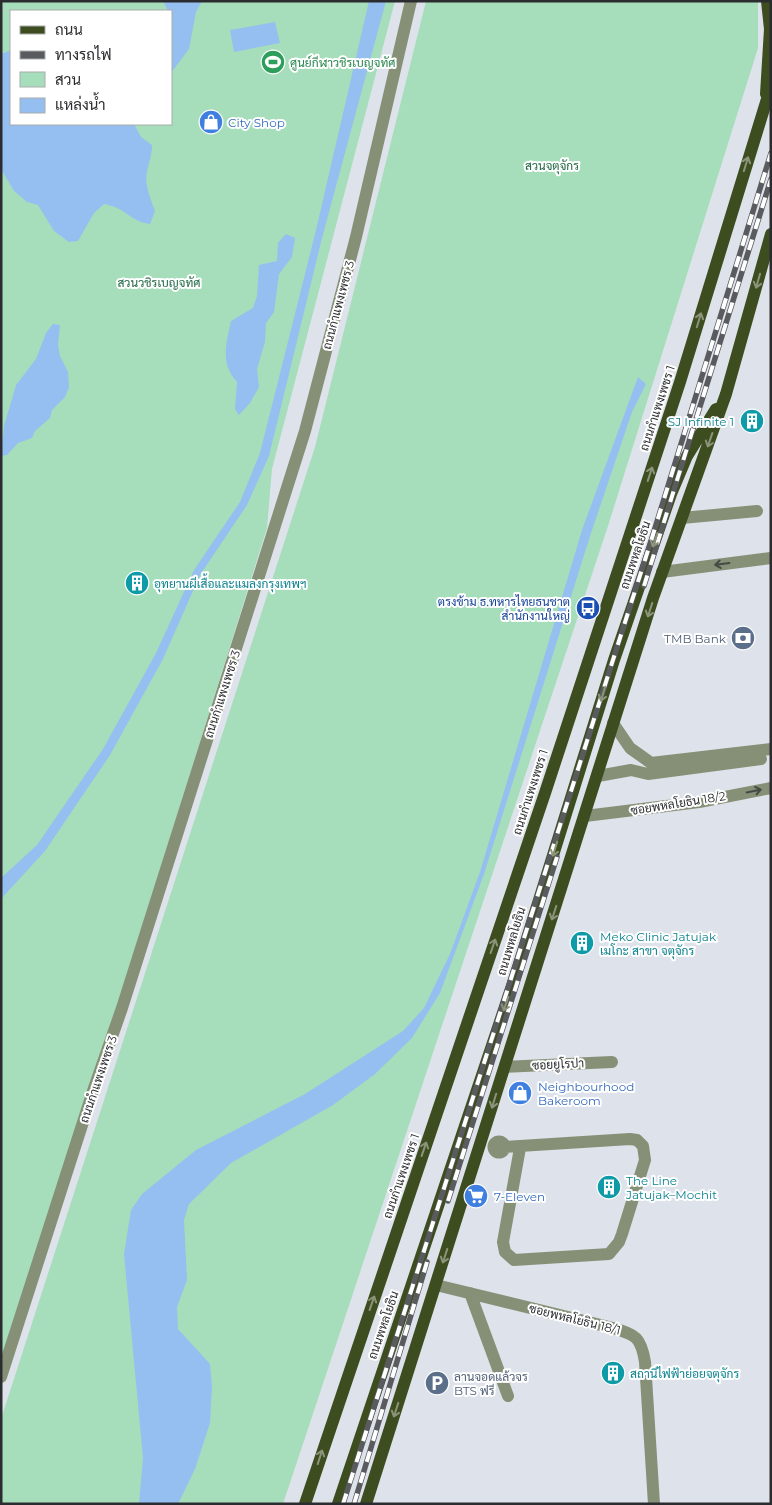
<svg xmlns="http://www.w3.org/2000/svg" width="772" height="1505" viewBox="0 0 772 1505" font-family="Montserrat,Sarabun,sans-serif">
  <style>
    .green { fill: #a6debb; fill-rule: evenodd }
    .water { fill: #94bff0 }
    .lines { fill: none; stroke-linecap: round; stroke-linejoin: round }
    .minor { stroke: #869077; stroke-width: 12 }
    .major { stroke: #3d4d20; stroke-width: 12 }
    .rail-casing { stroke: #595b5f; stroke-width: 5.5 }
    .rail { stroke: #fff; stroke-width: 4; stroke-dasharray: 11; stroke-linecap: butt }
    .oneway { stroke: #8b9479 }
    .oneway2 { stroke: #464a45 }
    .labels { text-anchor: middle; dominant-baseline: central; stroke-width: 4; stroke-linejoin: round; paint-order: stroke }
    .leisure-label { font-size: 12px; fill: #27864d; stroke: #fff; text-anchor: start }
    .shop-label { font-size: 12px; fill: #366cbe; stroke: #fff; text-anchor: start }
    .park-label { font-size: 12px; fill: #216743; stroke: #fff }
    .street-label { font-size: 12px; fill: #2b2c2f; stroke: #fff }
    .culture-label { font-size: 12px; fill: #0d838f; stroke: #fff; text-anchor: start }
    .transit-label { font-size: 12px; fill: #164399; stroke: #fff; text-anchor: end }
    .service-label { font-size: 12px; fill: #4e5e75; stroke: #fff; text-anchor: end }
  </style>
  <rect width="100%" height="100%" fill="#dee2ea"/>
  <path class="green" d="M1,1H395L272,469L267,528L91,1090L1,1363ZM11,11H171V124H11Z
    M426,1H758V48L608,526L283,1504H1V1419L315,447Z"/>
  <path class="water" d="M163,1H202L196,12L189,49L171,73V11H168Z
    M369,1H386L322,238L269,456L247,505L200,575L163,659L110,755L45,851L1,899V878L37,845L103,749L156,653L194,570L240,502L260,453L316,230Z
    M275,22L280,43L234,52L230,30Z
    M9,51L11,52V124H134L141,137L152,145C152,155 149,162 147,172C144,184 151,200 155,211L150,224C129,221 127,208 104,204L94,213L78,241L69,242L54,231L38,205L27,202L14,191L1,169V54Z
    M286,234L295,238L292,257L279,274L274,312L266,323L265,342L257,369L259,387L250,403L239,415L235,409L237,382C220,363 226,345 231,321L253,308L257,296L259,265L277,261L278,243Z
    M53,324L60,325L58,345L60,356L68,372L69,387L65,397L52,410L50,418L35,431L32,438L18,443L7,455L1,456L4,426L16,385L36,359L46,333Z
    M638,377L646,384L632,412L590,536L484,874L440,993L412,1038L375,1074L333,1105L231,1163L189,1204L184,1220L187,1280L177,1307L178,1329L210,1364L212,1386L210,1423L195,1469L178,1504H139L143,1458L124,1254L131,1210L142,1194L196,1150L305,1094L403,1031L424,1008L450,954L480,872L582,530Z"/>
  <g class="lines">
    <path class="minor" d="M682,518L757,511
      M662,572L771,558
      M613,723L630,748L651,763L771,749
      M598,776L631,770L648,774L761,759
      M585,816L699,802L771,788
      M505,1067L612,1062
      M493.5 1147a5.5 5.5 0 1 1 11 0a5.5 5.5 0 1 1-11 0Z
      M504,1147L630,1139L637,1140L643,1146L645,1160L622,1234L619,1242L609,1254L514,1260L505,1252L503,1242L520,1148
      M436,1285L613,1328C636,1335 641,1337 645,1362L654,1504
      M470,1293L508,1396
      M1,1377L93,1091L122,1008L305,431L356,237L411,1"/>
    <path class="major" d="M766,94L770,29L767,1
      M305,1504L545,793L680,382L771,86
      M338,1504L515,977L614,660L671,494L687,456L716,409
      M366,1504L653,598L726,394L771,234"/>
    <g class="rail-casing">
      <path id="rail" d="M644,586L771,179
        M448,1201L557,857
        M343,1504L651,541L771,153
        M354,1504L427,1262"/>
    </g>
    <use href="#rail" class="rail"/>
  </g>
  <defs><path id="oneway-shaft" d="M-6 0H5M1.5-3L5.5 0L1.5 3" fill="none" stroke-width="1.6" stroke-linecap="round" stroke-linejoin="round" transform="scale(1.25)"/></defs>
  <g class="oneway">
    <use href="#oneway-shaft" transform="translate(746 164) rotate(-73)"/>
    <use href="#oneway-shaft" transform="translate(758 281) rotate(106)"/>
    <use href="#oneway-shaft" transform="translate(699 320) rotate(-73)"/>
    <use href="#oneway-shaft" transform="translate(710 440) rotate(109)"/>
    <use href="#oneway-shaft" transform="translate(650 474) rotate(-72)"/>
    <use href="#oneway-shaft" transform="translate(655 540) rotate(109)"/>
    <use href="#oneway-shaft" transform="translate(650 610) rotate(108)"/>
    <use href="#oneway-shaft" transform="translate(603 694) rotate(107)"/>
    <use href="#oneway-shaft" transform="translate(555 849) rotate(107)"/>
    <use href="#oneway-shaft" transform="translate(554 913) rotate(108)"/>
    <use href="#oneway-shaft" transform="translate(493 946) rotate(-71)"/>
    <use href="#oneway-shaft" transform="translate(506 1004) rotate(109)"/>
    <use href="#oneway-shaft" transform="translate(494 1101) rotate(107)"/>
    <use href="#oneway-shaft" transform="translate(424 1149) rotate(-71)"/>
    <use href="#oneway-shaft" transform="translate(445 1256) rotate(108)"/>
    <use href="#oneway-shaft" transform="translate(372 1303) rotate(-71)"/>
    <use href="#oneway-shaft" transform="translate(396 1410) rotate(108)"/>
    <use href="#oneway-shaft" transform="translate(320 1457) rotate(-72)"/>
  </g>
  <g class="oneway2">
    <use href="#oneway-shaft" transform="translate(722 564) rotate(173)"/>
    <use href="#oneway-shaft" transform="translate(754 791) rotate(-11)"/>
  </g>
  <defs>
    <g id="stadium-disc" transform="scale(1.25)"><circle r="9.5" fill="#2e9e5b" stroke="#fff"/><path d="M0-5a6.5 5 0 1 0 0 10a6.5 5 0 1 0 0-10ZM-3.5-1.8h7v3.6h-7Z" fill="#fff"/></g>
    <g id="shop-disc" transform="scale(1.25)"><circle r="9.5" fill="#3f7fe0" stroke="#fff"/><path d="M-5-2.5h2.3a2.7 3.5 0 0 1 5.4 0H5L5.5 6h-11ZM-1.5-2.5h3a1.5 2.3 0 0 0-3 0Z" fill="#fff"/></g>
    <g id="building-disc" transform="scale(1.25)"><circle r="9.5" fill="#0f9aa8" stroke="#fff"/><path d="M-4-6H4V6H1V3H-1V6H-4ZM-2.5-4.3h1.7v1.8h-1.7ZM.8-4.3h1.7v1.8H.8ZM-2.5-1h1.7V.8h-1.7ZM.8-1h1.7V.8H.8Z" fill="#fff"/></g>
    <g id="bus-disc" transform="scale(1.25)"><circle r="9.5" fill="#1a4fb4" stroke="#fff"/><path d="M-5-6H5V4H4V6H2V4H-2V6H-4V4H-5ZM-3.5-4V0h7V-4ZM-3.5 1.2v1.5H-2V1.2ZM2 1.2v1.5H3.5V1.2Z" fill="#fff"/></g>
    <g id="bank-disc" transform="scale(1.25)"><circle r="9.5" fill="#5c6f8a" stroke="#fff"/><path d="M-6-4H6V4H-6ZM0-2.3a2.3 2.3 0 1 0 0 4.6a2.3 2.3 0 1 0 0-4.6Z" fill="#fff"/></g>
    <g id="supermarket-disc" transform="scale(1.25)"><circle r="9.5" fill="#3f7fe0" stroke="#fff"/><path d="M-6-5.5h2.5l.6 2H6L4.5 2H-2.5L-4.4-4H-6ZM-1.5 3.2a1.3 1.3 0 1 0 .1 0ZM3 3.2a1.3 1.3 0 1 0 .1 0Z" fill="#fff"/></g>
    <g id="parking-disc" transform="scale(1.25)"><circle r="9.5" fill="#5c6f8a" stroke="#fff"/><path d="M-3.5-5.5H1a3.5 3.5 0 0 1 0 7H-1V5.5H-3.5ZM-1-3.4V-.6H.8a1.4 1.4 0 0 0 0-2.8Z" fill="#fff"/></g>
  </defs>
  <g fill-rule="evenodd">
    <use href="#stadium-disc" x="273" y="62"/>
    <use href="#shop-disc" x="211" y="122"/>
    <use href="#building-disc" x="752" y="421"/>
    <use href="#building-disc" x="137" y="583"/>
    <use href="#bus-disc" x="588" y="608"/>
    <use href="#bank-disc" x="743" y="638"/>
    <use href="#building-disc" x="582" y="943"/>
    <use href="#shop-disc" x="520" y="1093"/>
    <use href="#building-disc" x="609" y="1187"/>
    <use href="#supermarket-disc" x="476" y="1196"/>
    <use href="#building-disc" x="613" y="1373"/>
    <use href="#parking-disc" x="437" y="1383"/>
  </g>
  <g class="labels">
    <g class="leisure-label">
      <text x="290" y="62">ศูนย์กีฬาวชิรเบญจทัศ</text>
    </g>
    <g class="shop-label">
      <text x="228" y="122">City Shop</text>
      <text x="538" y="1086">Neighbourhood<tspan x="538" dy="14">Bakeroom</tspan></text>
      <text x="494" y="1196">7-Eleven</text>
    </g>
    <g class="park-label">
      <text x="552" y="165">สวนจตุจักร</text>
      <text x="159" y="282">สวนวชิรเบญจทัศ</text>
    </g>
    <g class="street-label">
      <text transform="translate(338 305) rotate(-75)">ถนนกำแพงเพชร 3</text>
      <text transform="translate(657 408) rotate(-72)">ถนนกำแพงเพชร 1</text>
      <text transform="translate(635 555) rotate(-71)">ถนนพหลโยธิน</text>
      <text transform="translate(222 694) rotate(-72)">ถนนกำแพงเพชร 3</text>
      <text transform="translate(530 792) rotate(-72)">ถนนกำแพงเพชร 1</text>
      <text transform="translate(678 803) rotate(-9)">ซอยพหลโยธิน 18/2</text>
      <text transform="translate(511 941) rotate(-73)">ถนนพหลโยธิน</text>
      <text transform="translate(558 1064) rotate(-3)">ซอยยูโรปา</text>
      <text transform="translate(98 1079) rotate(-71)">ถนนกำแพงเพชร 3</text>
      <text transform="translate(401 1176) rotate(-71)">ถนนกำแพงเพชร 1</text>
      <text transform="translate(575 1319) rotate(14)">ซอยพหลโยธิน 18/1</text>
      <text transform="translate(383 1325) rotate(-71)">ถนนพหลโยธิน</text>
    </g>
    <g class="culture-label">
      <text x="734" y="421" text-anchor="end">SJ Infinite 1</text>
      <text x="154" y="583">อุทยานผีเสื้อและแมลงกรุงเทพฯ</text>
      <text x="600" y="936">Meko Clinic Jatujak<tspan x="600" dy="14">เมโกะ สาขา จตุจักร</tspan></text>
      <text x="626" y="1180">The Line<tspan x="626" dy="14">Jatujak–Mochit</tspan></text>
      <text x="630" y="1373">สถานีไฟฟ้าย่อยจตุจักร</text>
    </g>
    <g class="transit-label">
      <text x="570" y="601">ตรงข้าม ธ.ทหารไทยธนชาต<tspan x="570" dy="14">สำนักงานใหญ่</tspan></text>
    </g>
    <g class="service-label">
      <text x="726" y="638">TMB Bank</text>
      <text x="454" y="1376" text-anchor="start">ลานจอดแล้วจร<tspan x="454" dy="14">BTS ฟรี</tspan></text>
    </g>
  </g>
  <rect width="772" height="1505" fill="none" stroke="#2b2c2f" stroke-width="5"/>
  <rect x="10" y="10" width="162" height="115" fill="#ffffff" stroke="#aaabac"/>
  <rect x="20" y="26" width="25" height="8" fill="#3d4d20" stroke="#aaabac"/>
  <text x="55" y="35" font-size="15" fill="#2b2c2f">ถนน</text>
  <rect x="20" y="51" width="25" height="8" fill="#595b5f" stroke="#aaabac"/>
  <text x="55" y="60" font-size="15" fill="#2b2c2f">ทางรถไฟ</text>
  <rect x="20" y="72" width="25" height="15" fill="#a6debb" stroke="#aaabac"/>
  <text x="55" y="85" font-size="15" fill="#2b2c2f">สวน</text>
  <rect x="20" y="98" width="25" height="15" fill="#94bff0" stroke="#aaabac"/>
  <text x="55" y="110" font-size="15" fill="#2b2c2f">แหล่งน้ำ</text>
</svg>
